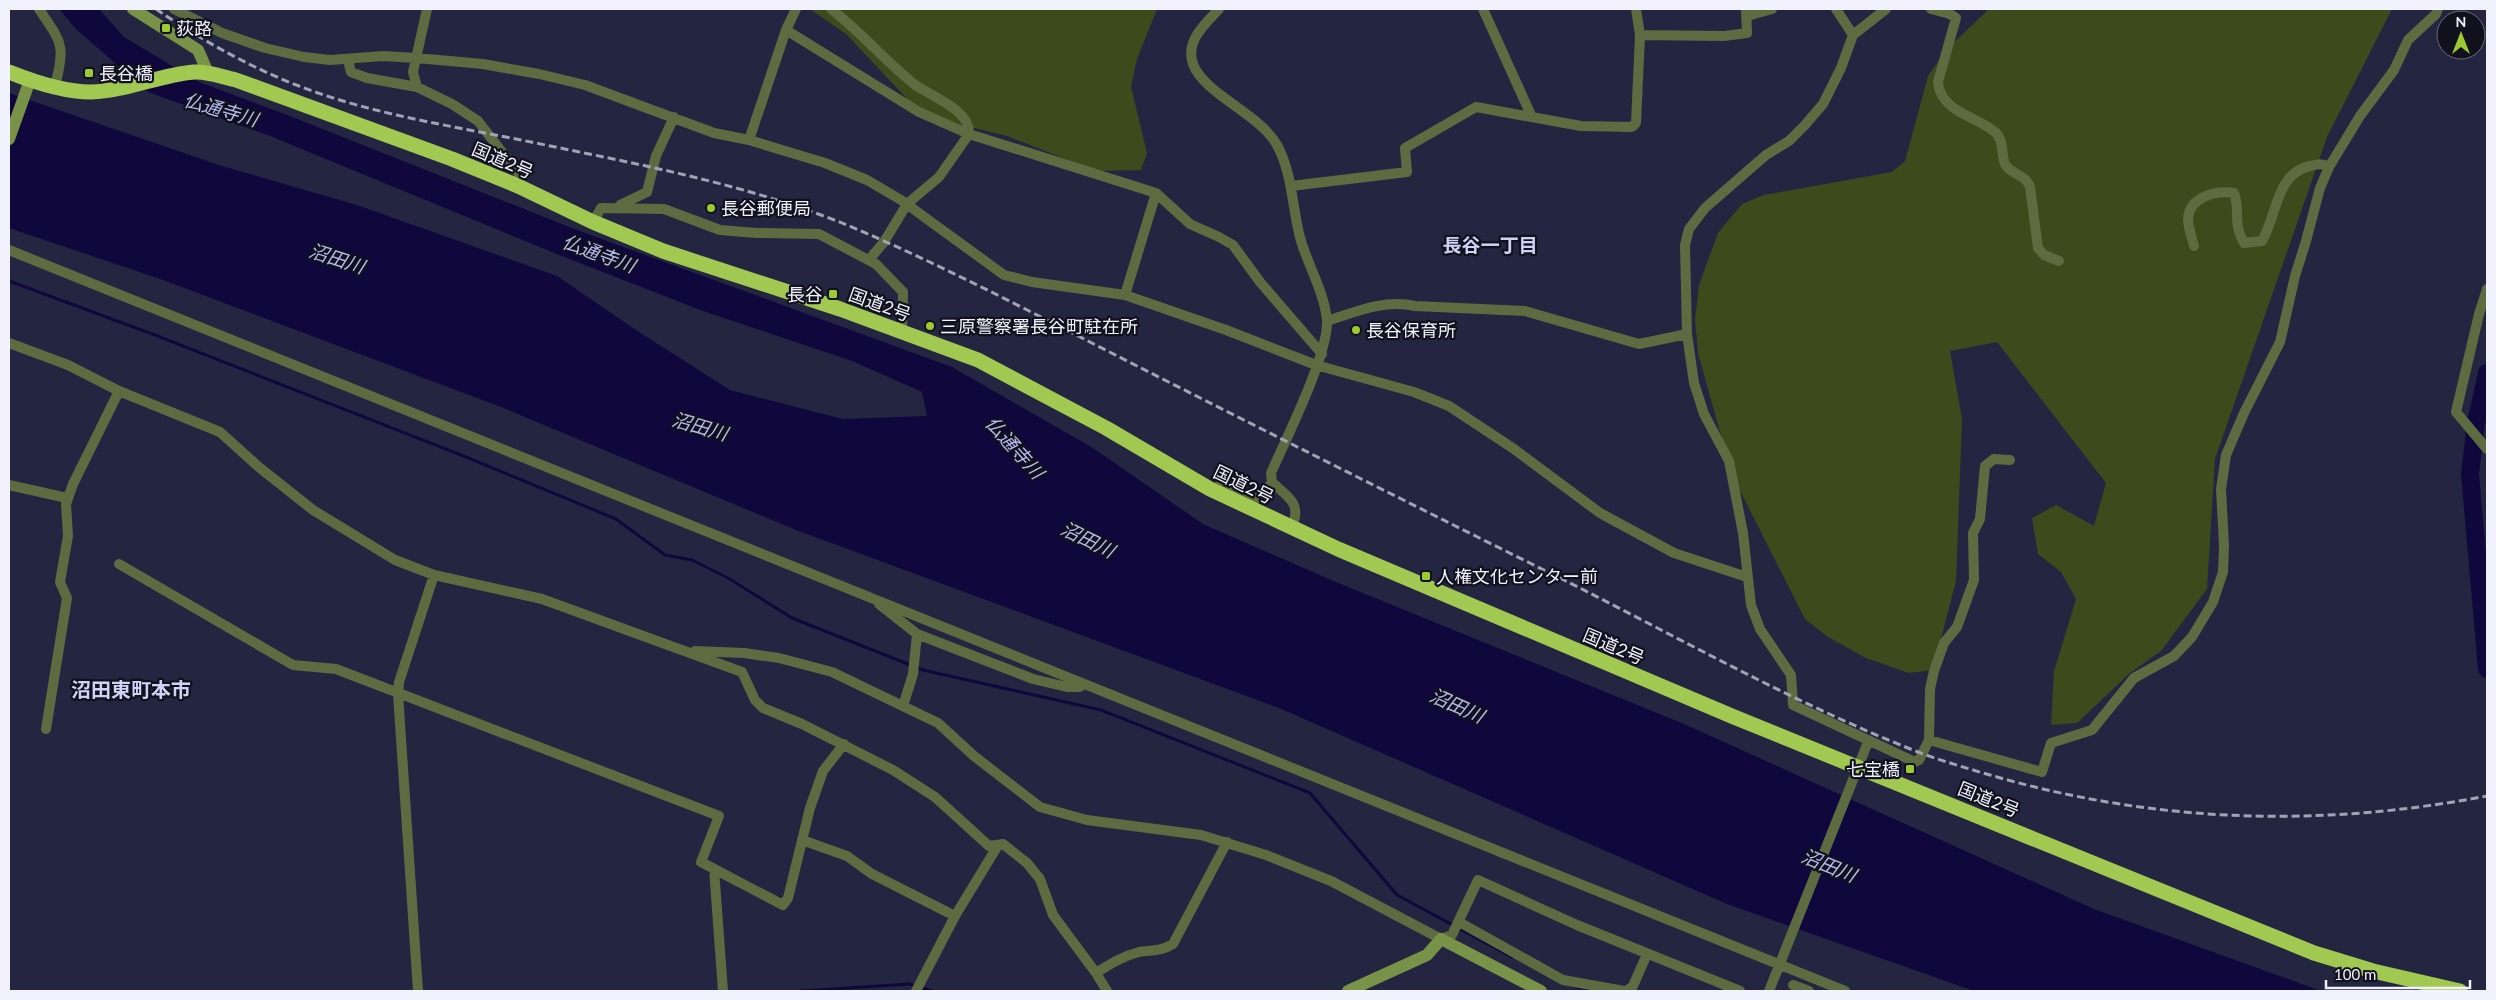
<svg xmlns="http://www.w3.org/2000/svg" width="2496" height="1000" viewBox="0 0 2496 1000" font-family="Lato,'Noto Sans JP',sans-serif">
  <style>
    .green { fill: #3b4b1c }
    .water { fill: #10083c }
    .lines { fill: none; stroke-linecap: round; stroke-linejoin: round }
    .stream { stroke: #10083c; stroke-width: 3 }
    .river { stroke: #10083c; stroke-width: 18 }
    .street { stroke: #5c6c40; stroke-width: 10 }
    .secondary { stroke: #789248; stroke-width: 12 }
    .highway { stroke: #a1c951; stroke-width: 15 }
    .rail { stroke: #a1a2b3; stroke-width: 3; stroke-dasharray: 8 4; stroke-linecap: butt }
    .poi-dot { fill: #9cca31; stroke: #10111d; stroke-width: 2 }
    .labels { text-anchor: middle; dominant-baseline: central; stroke-width: 4.5; stroke-linejoin: round; paint-order: stroke }
    .poi-label { font-size: 18px; fill: #f1f2fd; stroke: #10111d; text-anchor: start }
    .street-label { font-size: 18px; fill: #f1f2fd; stroke: #10111d }
    .water-label { font-size: 19px; font-style: italic; fill: #b6bbf0; stroke: #10111d }
    .neighbourhood-label { font-size: 19px; font-weight: bold; fill: #ced2f6; stroke: #10111d }
    .quarter-label { font-size: 20px; font-weight: bold; fill: #ced2f6; stroke: #10111d }
  </style>
  <rect width="100%" height="100%" fill="#242641"/>
  <path class="green" d="M810,9H1157L1137,59L1131,87L1147,153L1141,170L1096,171L1007,136L942,120L912,104L846,34Z
    M1989,9H2392L2327,137L2215,459L2207,589L2161,651L2130,673L2077,723L2051,725L2054,671L2076,599L2061,572L2038,554L2032,518L2056,505L2094,526L2106,483L1997,342L1950,351L1962,419L1956,581L1933,670L1909,673L1866,658L1828,637L1805,619L1732,475L1698,353L1695,320L1699,285L1718,233L1742,204L1764,195L1892,172L1905,161L1928,76L1947,49Z"/>
  <path class="water" d="M59,9H99L124,37L199,82L290,116L577,230L952,367L1093,448L1203,524L1331,580L1684,724L2094,909L2321,991H1974L1727,904L1279,708L796,530L501,407L163,280L9,228V93L219,165L357,205L557,276L636,330L730,390L843,419L927,416L922,392L852,361L703,311L559,255L270,136L148,92L76,29Z"/>
  <g class="lines">
    <path class="stream" d="M9,281L155,335L461,455L616,519L665,555L692,560L728,578L792,618L923,670L1101,710L1310,793L1397,895L1512,957
      M1576,987L1594,991
      M801,991L909,984L932,991"/>
    <path class="river" d="M2487,373L2476,423L2470,474L2487,669"/>
    <path class="street" d="M39,9C63,45 65,43 55,87
      M174,9L222,33L265,48L304,57L330,60L383,56L416,58L483,64L539,74L585,85L714,133L749,140L825,163L867,180L901,200L1004,275L1032,282L1125,295L1226,330L1316,365L1414,392L1449,406L1514,449L1600,513L1674,553L1747,577
      M427,9L413,72L417,87L452,104L478,121L519,174L518,186
      M831,9C861,32 885,61 914,84C930,96 971,110 969,134L939,177L907,204L884,242L873,255
      M1219,9C1205,24 1185,41 1193,64C1204,94 1260,114 1277,145C1293,174 1292,210 1301,241C1309,267 1324,292 1327,320C1329,353 1286,439 1271,473L1272,482C1288,498 1302,502 1292,527
      M1483,9L1531,115
      M1836,9L1853,35
      M1886,9L1853,35L1841,68L1823,104L1805,125L1789,141L1766,155L1705,208L1689,229L1685,245L1687,334L1694,383L1704,414L1729,461L1743,533L1751,605L1760,629L1791,675L1793,705L1915,762L1919,760L1929,740L1930,689L1934,671L1944,643L1957,627L1974,580L1973,533L1980,519L1985,466L1994,459L2010,460
      M1931,9L1950,14L1956,18L1938,82C1940,113 1981,117 1997,134C2004,142 2001,155 2005,164C2011,175 2026,174 2030,187L2038,248L2044,255L2059,261
      M1747,16L1772,9
      M786,30L919,112L969,134L1156,193L1190,224L1219,237L1233,245L1260,282L1322,354
      M1640,35L1724,36L1747,33L1746,9
      M348,60L351,72L367,78L417,87
      M749,140L786,30L796,9
      M1291,186L1407,172L1405,148L1476,107L1581,126L1632,127L1636,123L1640,35L1636,9
      M620,205L647,192L656,156L674,117
      M593,222L601,208L664,209L720,230L757,233L819,234L876,264L903,292L902,332
      M2194,246C2192,238 2188,227 2188,219C2189,197 2216,190 2234,193C2241,212 2232,222 2244,243L2262,241C2277,216 2276,173 2310,166C2318,164 2321,163 2329,167
      M9,250L1845,991
      M2487,289L2479,314L2456,412L2487,449
      M1125,295L1156,193
      M1327,321C1355,312 1384,299 1415,306L1525,311L1639,344L1687,334
      M9,343L68,365L119,391L220,432L260,468L313,510L395,560L434,575L542,599L742,672L755,700L763,708L802,724L893,770L935,797L989,846L1003,844L1027,863L1040,879L1053,915L1096,973L1107,991
      M9,485L67,498
      M1218,486L1253,499L1262,497L1272,482
      M119,564L293,665L336,669L719,816L701,862L783,905L788,898L810,808L823,771L844,744
      M879,604L917,634L1033,679L1067,687H1080L1082,683
      M695,651L744,653L779,658L832,672L938,723L974,756L1040,807L1087,820L1201,835L1266,855L1331,881L1441,939L1452,935L1478,880L1577,925L1740,991
      M903,706L913,674L917,634
      M46,729L67,598L60,582L68,536L66,504L73,484L119,391
      M1929,740L2042,772L2051,743L2092,730L2134,678L2174,656L2192,637L2213,602L2223,572L2224,546L2221,489L2226,455L2244,413L2280,342L2295,276L2306,241L2320,188L2329,167L2360,116L2394,70L2408,40L2436,14L2438,9
      M802,840L847,856L872,874L955,916
      M714,869L723,991
      M1459,922L1563,980L1624,991
      M1096,973C1110,964 1123,956 1139,952C1152,950 1162,951 1173,944L1227,842
      M1793,985L1809,991
      M418,991L398,694L399,682L434,575
      M916,991L955,916L997,847
      M1626,991L1633,986L1647,954
      M1769,991L1868,742"/>
    <path class="secondary" d="M133,9L198,50L208,73
      M9,139L30,80
      M1348,991L1427,955L1441,939L1541,991"/>
    <path class="highway" d="M9,72C34,82 63,92 91,92C126,91 159,75 194,72C208,71 222,77 236,80L452,159L518,186L593,222L663,251L840,309L978,360L1106,428L1210,489L1338,549L1734,717L2314,953L2373,971L2460,991"/>
    <path class="rail" d="M156,9C200,39 249,67 299,86C374,115 453,126 531,142C637,164 746,184 847,225C947,267 1044,319 1141,368C1283,440 1425,511 1568,582C1683,640 1798,705 1918,752C1942,761 1966,768 1990,775C2155,823 2319,828 2487,796"/>
  </g>
  <g class="poi-dot">
    <rect x="161" y="23" width="10" height="10" rx="2.5"/>
    <rect x="84" y="68" width="10" height="10" rx="2.5"/>
    <circle cx="711" cy="208" r="5"/>
    <rect x="828" y="289" width="10" height="10" rx="2.5"/>
    <circle cx="930" cy="326" r="5"/>
    <circle cx="1356" cy="330" r="5"/>
    <rect x="1421" y="571" width="10" height="10" rx="2.5"/>
    <rect x="1905" y="764" width="10" height="10" rx="2.5"/>
  </g>
  <g class="labels">
    <g class="poi-label">
      <text x="176" y="28">荻路</text>
      <text x="99" y="73">長谷橋</text>
      <text x="721" y="208">長谷郵便局</text>
      <text x="823" y="294" text-anchor="end">長谷</text>
      <text x="940" y="326">三原警察署長谷町駐在所</text>
      <text x="1366" y="330">長谷保育所</text>
      <text x="1436" y="576">人権文化センター前</text>
      <text x="1900" y="769" text-anchor="end">七宝橋</text>
    </g>
    <g class="street-label">
      <text transform="translate(503 160) rotate(23)">国道2号</text>
      <text transform="translate(880 304) rotate(20)">国道2号</text>
      <text transform="translate(1244 484) rotate(26)">国道2号</text>
      <text transform="translate(1614 646) rotate(23)">国道2号</text>
      <text transform="translate(1989 799) rotate(22)">国道2号</text>
    </g>
    <g class="water-label">
      <text transform="translate(221 109) rotate(16)">仏通寺川</text>
      <text transform="translate(599 253) rotate(20)">仏通寺川</text>
      <text transform="translate(337 258) rotate(18)">沼田川</text>
      <text transform="translate(700 426) rotate(16)">沼田川</text>
      <text transform="translate(1015 447) rotate(48)">仏通寺川</text>
      <text transform="translate(1088 539) rotate(26)">沼田川</text>
      <text transform="translate(1457 705) rotate(24)">沼田川</text>
      <text transform="translate(1829 865) rotate(22)">沼田川</text>
    </g>
    <g class="neighbourhood-label">
      <text x="1490" y="244">長谷一丁目</text>
    </g>
    <g class="quarter-label">
      <text x="131" y="689">沼田東町本市</text>
    </g>
  </g>
  <rect width="2496" height="1000" fill="none" stroke="#f1f2fd" stroke-width="20"/>
  <g transform="translate(2461 35)"><circle r="24" fill="#10111d" stroke="#6a6b77"/>
  <path d="M0-4L9 19L0 12L-9 19Z" fill="#9cca31"/>
  <text y="-8" font-size="14" font-weight="bold" text-anchor="middle" fill="#f1f2fd">N</text>
  </g>
  <path d="M2326 980v8h144v-8" fill="none" stroke="#f1f2fd" stroke-width="2.5"/>
  <text x="2334" y="980" font-size="15" fill="#f1f2fd" stroke="#10111d" stroke-width="4" paint-order="stroke">100 m</text>
</svg>
